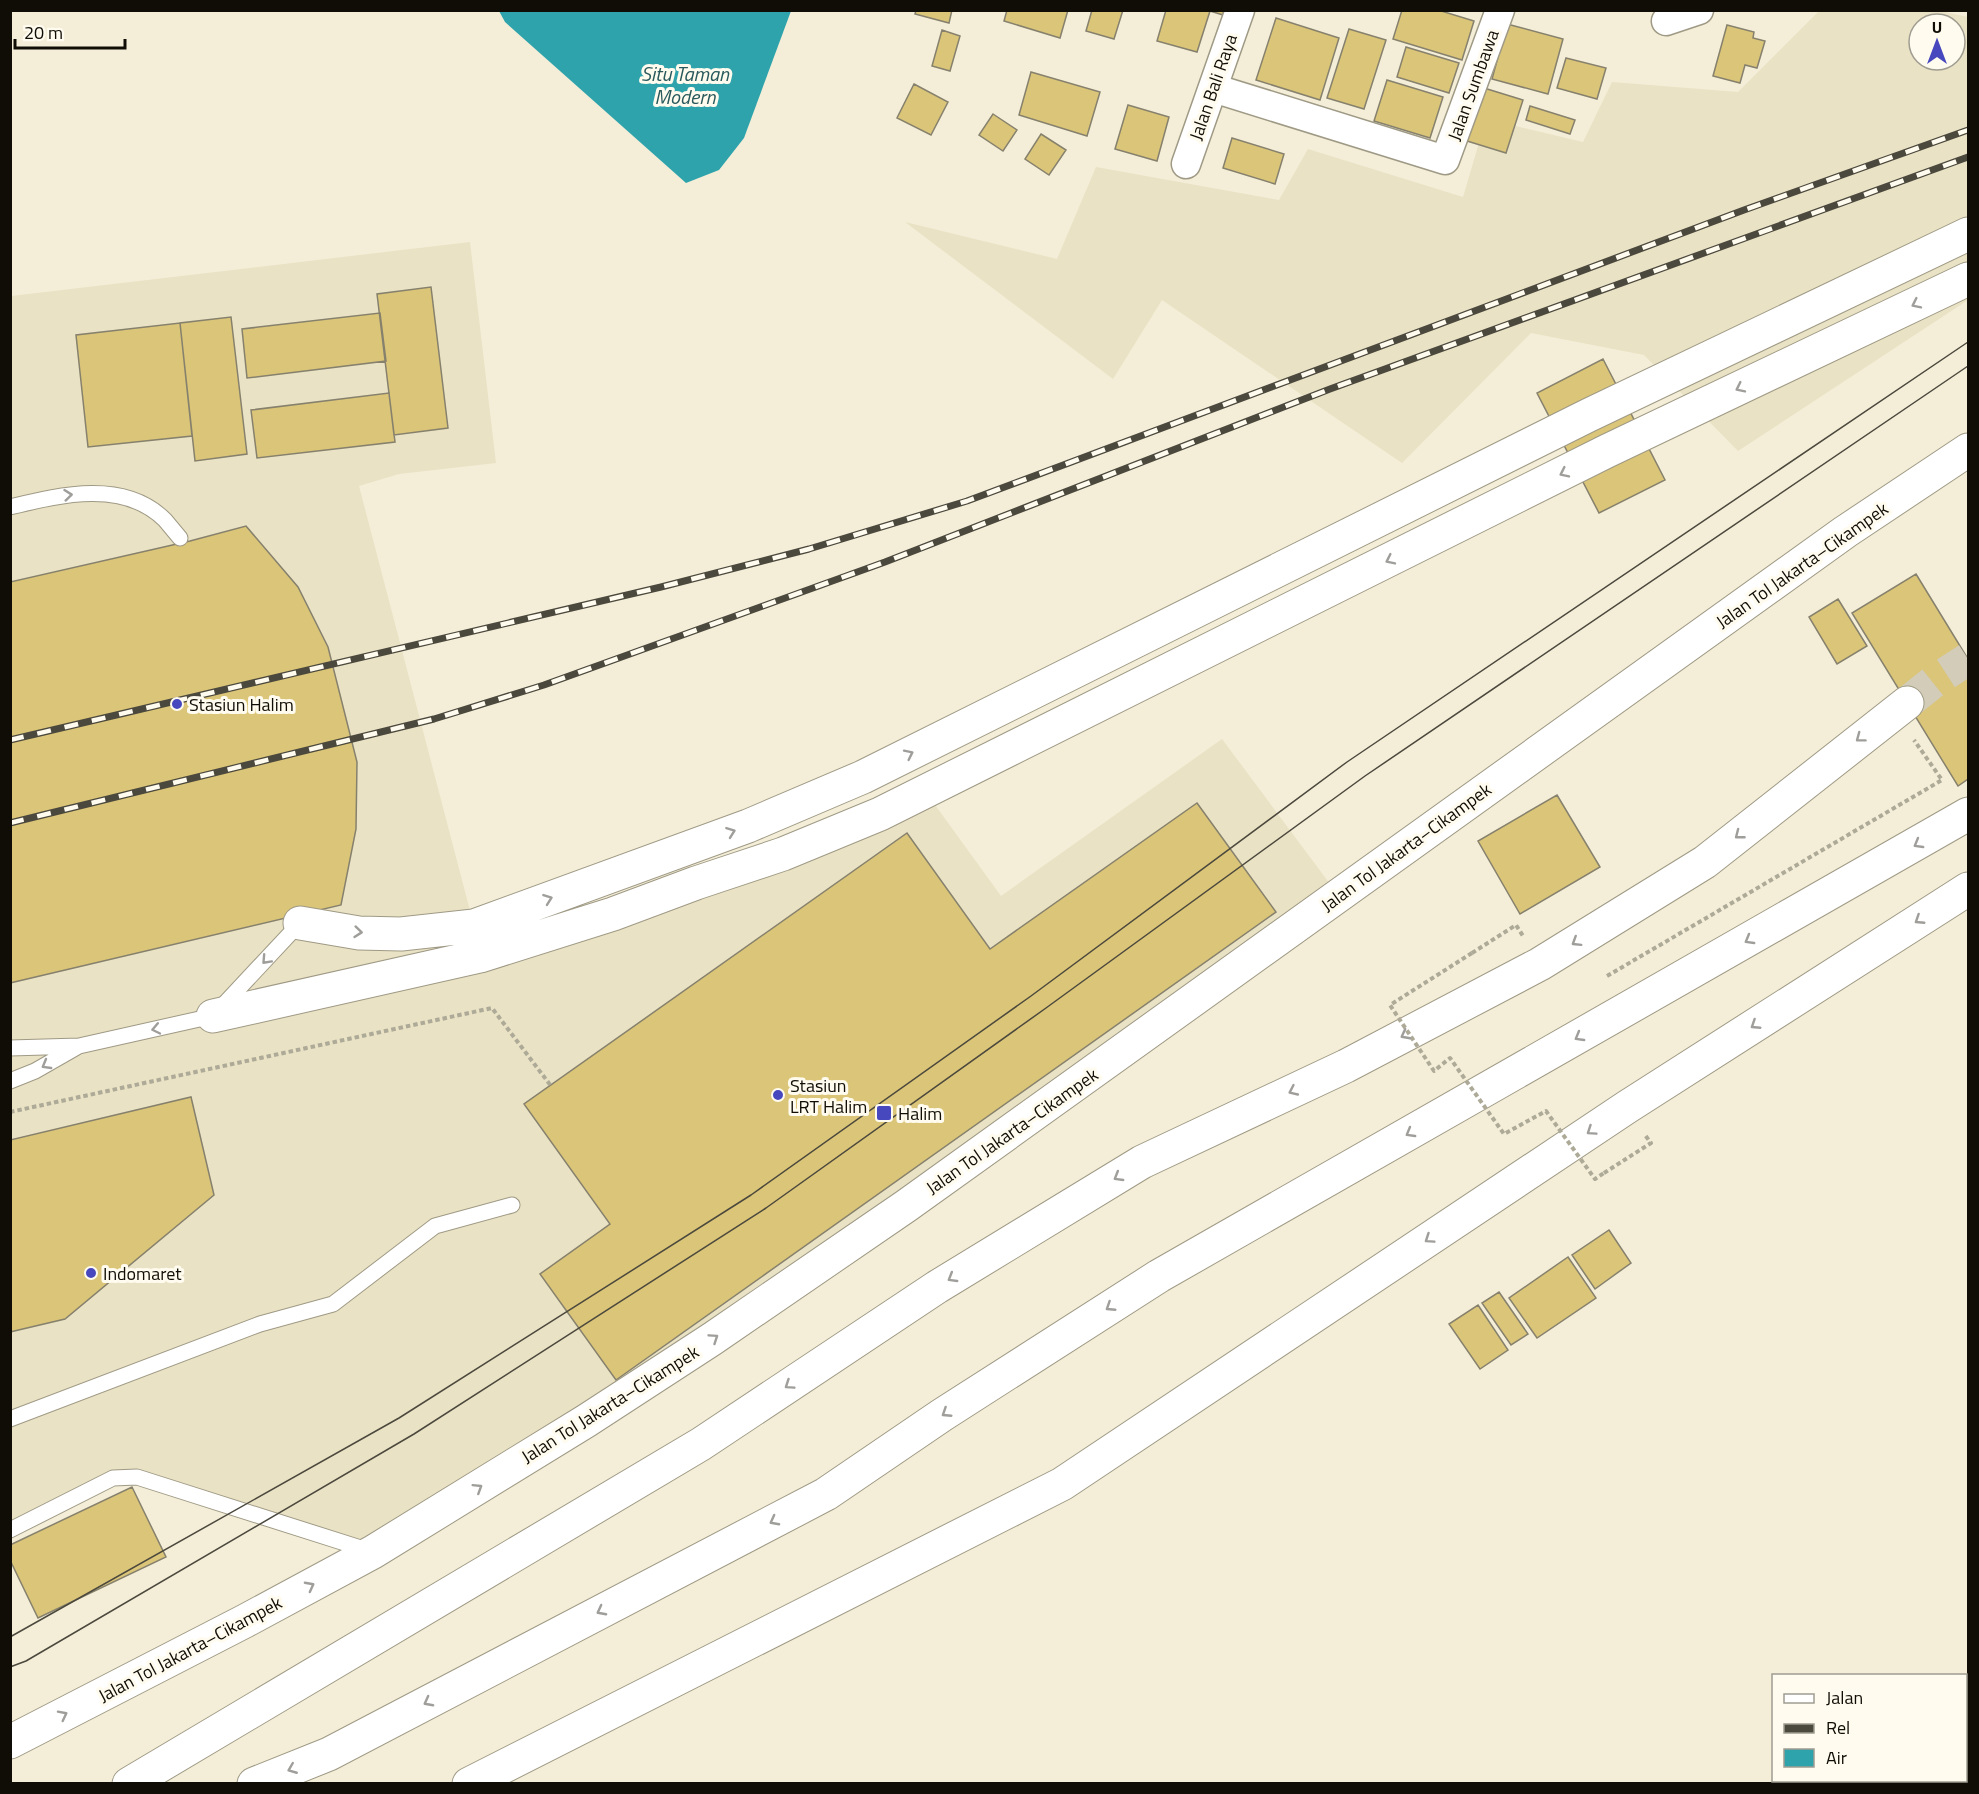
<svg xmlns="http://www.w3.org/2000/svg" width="1979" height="1794" viewBox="0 0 1979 1794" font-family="'Titillium Web',sans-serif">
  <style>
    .built { fill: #eae2c5; fill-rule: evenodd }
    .water { fill: #2fa3ac }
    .building { fill: #dbc578; stroke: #86816d; stroke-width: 1.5 }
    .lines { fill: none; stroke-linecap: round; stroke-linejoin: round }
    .motorway-tunnel { stroke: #d2ccb8; stroke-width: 33; stroke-dasharray: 33 16; stroke-linecap: butt }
    .service-casing { stroke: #9f9a85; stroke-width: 17 }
    .minor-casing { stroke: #9f9a85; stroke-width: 31 }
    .motorway-casing { stroke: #9f9a85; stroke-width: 35 }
    .path { stroke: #aeaa98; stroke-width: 4; stroke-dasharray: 4.5 3; stroke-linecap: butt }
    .service { stroke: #fff; stroke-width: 15 }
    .minor { stroke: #fff; stroke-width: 28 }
    .motorway { stroke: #fff; stroke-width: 33 }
    .tram { stroke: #4b483d; stroke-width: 1.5 }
    .rail-casing { stroke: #4b483d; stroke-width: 7 }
    .rail { stroke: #fffbee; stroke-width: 4.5; stroke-dasharray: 14; stroke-linecap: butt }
    .path-bridge { stroke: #aeaa98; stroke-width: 4; stroke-dasharray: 4.5 3; stroke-linecap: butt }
    .oneway { stroke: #9f9e9b }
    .poi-dot { fill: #4748be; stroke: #fffbee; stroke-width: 2 }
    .labels { text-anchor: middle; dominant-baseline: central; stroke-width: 6; stroke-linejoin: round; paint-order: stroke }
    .street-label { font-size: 18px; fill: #0f0d06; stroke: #fffbee }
    .poi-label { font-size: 18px; fill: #0f0d06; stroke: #fffbee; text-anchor: start }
    .water-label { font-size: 20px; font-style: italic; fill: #29595c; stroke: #fffbee }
  </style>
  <rect width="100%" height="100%" fill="#f4eed8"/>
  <path class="built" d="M1936,10L1968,17V300L1738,451L1644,355L1531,333L1402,463L1162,300L1113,379L905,222L1057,259L1096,167L1279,200L1308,149L1463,197L1486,119L1583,142L1612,82L1738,92L1819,11ZM1919,24H1955V60H1919Z
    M470,242L496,463L399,474L359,486L474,926L481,956L925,791L1001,896L1222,739L1339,896L373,1552L113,1478L11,1530V296Z"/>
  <path class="water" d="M499,11H791L744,138L719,170L686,183L505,22Z"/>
  <path class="building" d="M916,10H952L949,23L915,14Z
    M1007,10H1068L1060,38L1004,21Z
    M1092,10H1123L1114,39L1086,31Z
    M1166,10H1224L1223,15L1210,11L1197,52L1157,41Z
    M1402,10H1438L1474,21L1462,60L1393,39Z
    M1276,18L1339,38L1320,100L1256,80Z
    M1507,24L1563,39L1548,94L1492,79Z
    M1727,25L1754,32L1753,38L1765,41L1757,68L1745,65L1740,83L1713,76Z
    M1349,29L1386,40L1364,109L1327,98Z
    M942,30L960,36L950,71L932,66Z
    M1406,47L1459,63L1449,93L1397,77Z
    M1566,58L1606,68L1597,99L1557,88Z
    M1031,72L1100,92L1087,136L1019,115Z
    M1387,80L1443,97L1430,138L1374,121Z
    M914,84L948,102L931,135L897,118Z
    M1484,88L1523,100L1506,153L1467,141Z
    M1128,105L1169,117L1157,161L1115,149Z
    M1530,106L1575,120L1570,134L1526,120Z
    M993,114L1017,130L1003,151L979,135Z
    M1041,134L1066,150L1049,175L1025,159Z
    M1232,138L1284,154L1275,184L1223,168Z
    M431,287L448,428L394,435L377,294Z
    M380,313L386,361L247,378L242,329Z
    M231,317L247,454L195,461L180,323Z
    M180,323L192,436L88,447L76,335Z
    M1603,359L1665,480L1599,513L1537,393Z
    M389,393L395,442L257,458L251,410Z
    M246,526L298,587L328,647L357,762L356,829L341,905L10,983V582L190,541Z
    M1916,574L1968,659V779L1958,786L1852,613Z
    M1838,599L1867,646L1837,664L1809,617Z
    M1557,795L1600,867L1520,914L1478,841Z
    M1197,803L1276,912L616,1380L540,1274L610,1224L524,1104L907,833L990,949Z
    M191,1097L214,1195L65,1319L10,1332V1140Z
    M1609,1230L1631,1263L1595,1289L1572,1255Z
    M1568,1257L1596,1298L1537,1338L1509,1298Z
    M1499,1292L1528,1334L1511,1345L1482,1303Z
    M1478,1305L1508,1350L1480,1369L1449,1324Z
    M132,1487L166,1557L38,1618L10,1560V1545Z"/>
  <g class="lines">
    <path class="motorway-tunnel" d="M1907,703L1937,679L1968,659"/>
    <g class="service-casing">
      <path id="service" d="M10,507C60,495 124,479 165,520C170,526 175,532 180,538
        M10,1048L79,1046L213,1016L300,923L299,921
        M10,1081L35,1071L77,1047
        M10,1419L260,1324L333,1304L435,1226L512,1205
        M10,1530L113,1478L137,1477L370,1551"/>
    </g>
    <g class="minor-casing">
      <path id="minor" d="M1666,21L1699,10
        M1213,88L1445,160L1500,10
        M1186,164L1240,10"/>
    </g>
    <g class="motorway-casing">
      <path id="motorway" d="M300,923L359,933L401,934L474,926L748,826L863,777L1589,415L1968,234
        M213,1016L480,956L613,914L696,883L783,854L880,814L1607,451L1968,279
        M10,1742L245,1621L373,1552L586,1421L712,1339L906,1206L1845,532L1968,450
        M129,1784L701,1444L937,1287L1142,1162L1346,1066L1540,964L1705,862L1907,703
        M254,1784L329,1754L826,1494L942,1415L1159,1276L1968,814
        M469,1784L1062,1484L1627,1107L1968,889"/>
    </g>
    <path class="path" d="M1472,953L1516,925L1523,936
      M1607,976L1942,780L1914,740
      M10,1112L492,1008L551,1086
      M1604,1173L1651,1143L1645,1135"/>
    <use href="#service" class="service"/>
    <use href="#minor" class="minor"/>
    <use href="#motorway" class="motorway"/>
    <path class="tram" d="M10,1637L399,1418L751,1195L1031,996L1347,762L1968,342
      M10,1667L26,1661L414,1434L766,1208L1046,1008L1365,776L1968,366"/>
    <g class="rail-casing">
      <path id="rail" d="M10,740L661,587L809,549L967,501L1744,210L1968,130
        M10,823L434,719L544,685L885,562L1330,389L1968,157"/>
    </g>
    <use href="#rail" class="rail"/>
    <path class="path-bridge" d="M1472,953L1390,1005L1434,1071L1450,1058L1504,1134L1546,1111L1595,1179L1604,1173"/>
  </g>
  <defs><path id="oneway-chevron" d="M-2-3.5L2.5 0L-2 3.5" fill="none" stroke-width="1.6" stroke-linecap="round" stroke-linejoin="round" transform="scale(1.5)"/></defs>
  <g class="oneway">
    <use href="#oneway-chevron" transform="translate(1916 304) rotate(154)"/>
    <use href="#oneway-chevron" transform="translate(1740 388) rotate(154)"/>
    <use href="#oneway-chevron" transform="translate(1564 473) rotate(154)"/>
    <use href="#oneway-chevron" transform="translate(68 495) rotate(-6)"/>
    <use href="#oneway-chevron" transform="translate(1390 560) rotate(154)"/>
    <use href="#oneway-chevron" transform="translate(1860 738) rotate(143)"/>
    <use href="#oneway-chevron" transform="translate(909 754) rotate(-26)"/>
    <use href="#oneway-chevron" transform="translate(731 832) rotate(-20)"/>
    <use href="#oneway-chevron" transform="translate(1739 835) rotate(142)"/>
    <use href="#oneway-chevron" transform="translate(1918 844) rotate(150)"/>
    <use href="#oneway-chevron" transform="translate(548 899) rotate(-20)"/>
    <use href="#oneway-chevron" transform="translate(1919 920) rotate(147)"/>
    <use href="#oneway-chevron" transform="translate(358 932) rotate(6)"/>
    <use href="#oneway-chevron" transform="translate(1749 940) rotate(150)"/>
    <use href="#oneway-chevron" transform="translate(1576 942) rotate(148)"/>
    <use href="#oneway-chevron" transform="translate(266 960) rotate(133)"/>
    <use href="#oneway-chevron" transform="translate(1755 1025) rotate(147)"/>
    <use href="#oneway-chevron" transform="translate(156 1029) rotate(168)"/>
    <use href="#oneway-chevron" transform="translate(1405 1035) rotate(152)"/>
    <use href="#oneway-chevron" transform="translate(1579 1037) rotate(150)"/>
    <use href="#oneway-chevron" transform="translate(46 1065) rotate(150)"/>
    <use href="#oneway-chevron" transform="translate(1293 1091) rotate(155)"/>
    <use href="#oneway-chevron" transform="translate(1591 1131) rotate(146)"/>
    <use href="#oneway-chevron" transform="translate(1410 1133) rotate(150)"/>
    <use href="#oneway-chevron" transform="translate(1118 1177) rotate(149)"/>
    <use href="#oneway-chevron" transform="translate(1429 1239) rotate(146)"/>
    <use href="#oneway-chevron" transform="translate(952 1278) rotate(149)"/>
    <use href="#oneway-chevron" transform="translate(1110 1307) rotate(147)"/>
    <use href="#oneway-chevron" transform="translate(714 1338) rotate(-34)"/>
    <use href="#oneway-chevron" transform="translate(789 1385) rotate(146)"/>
    <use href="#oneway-chevron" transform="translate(946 1413) rotate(147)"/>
    <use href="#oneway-chevron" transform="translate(478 1488) rotate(-32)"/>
    <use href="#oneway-chevron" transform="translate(774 1521) rotate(152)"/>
    <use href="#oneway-chevron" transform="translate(310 1586) rotate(-28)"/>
    <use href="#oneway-chevron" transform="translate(601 1611) rotate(152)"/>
    <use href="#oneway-chevron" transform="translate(428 1702) rotate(152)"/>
    <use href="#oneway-chevron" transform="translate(63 1715) rotate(-27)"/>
    <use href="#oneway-chevron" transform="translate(292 1769) rotate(158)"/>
  </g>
  <g class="poi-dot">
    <circle cx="177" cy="704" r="6"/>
    <circle cx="778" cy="1095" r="6"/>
    <rect x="876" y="1105" width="16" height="16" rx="3"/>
    <circle cx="91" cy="1273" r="6"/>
  </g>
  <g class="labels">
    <g class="street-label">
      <text transform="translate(1473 85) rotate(-70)">Jalan Sumbawa</text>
      <text transform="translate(1213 87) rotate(-71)">Jalan Bali Raya</text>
      <text transform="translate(1802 565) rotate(-35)">Jalan Tol Jakarta–Cikampek</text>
      <text transform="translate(1406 847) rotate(-36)">Jalan Tol Jakarta–Cikampek</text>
      <text transform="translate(1012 1131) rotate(-35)">Jalan Tol Jakarta–Cikampek</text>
      <text transform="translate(610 1404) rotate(-32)">Jalan Tol Jakarta–Cikampek</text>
      <text transform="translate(190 1649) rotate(-28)">Jalan Tol Jakarta–Cikampek</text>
    </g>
    <g class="poi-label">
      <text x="189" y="704">Stasiun Halim</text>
      <text x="790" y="1085">Stasiun<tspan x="790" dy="21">LRT Halim</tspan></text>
      <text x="898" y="1113">Halim</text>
      <text x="103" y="1273">Indomaret</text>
    </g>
    <g class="water-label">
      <text x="685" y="73">Situ Taman<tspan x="685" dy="23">Modern</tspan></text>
    </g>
  </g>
  <rect width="1979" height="1794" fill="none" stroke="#0f0d06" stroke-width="24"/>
  <rect x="1772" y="1674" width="195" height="108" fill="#fffbee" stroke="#9f9c91" stroke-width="1.5"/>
  <rect x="1784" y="1694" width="30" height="9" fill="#ffffff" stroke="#9f9c91" stroke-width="1.5"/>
  <text x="1826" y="1704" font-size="18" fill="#0f0d06">Jalan</text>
  <rect x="1784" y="1724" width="30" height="9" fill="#4b483d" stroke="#9f9c91" stroke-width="1.5"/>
  <text x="1826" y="1734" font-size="18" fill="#0f0d06">Rel</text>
  <rect x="1784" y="1749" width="30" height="18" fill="#2fa3ac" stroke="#9f9c91" stroke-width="1.5"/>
  <text x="1826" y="1764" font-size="18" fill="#0f0d06">Air</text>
  <g transform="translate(1937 42)"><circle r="28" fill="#fffbee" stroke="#9f9c91" stroke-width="1.5"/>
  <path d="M0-4.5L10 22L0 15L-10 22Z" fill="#4748be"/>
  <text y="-9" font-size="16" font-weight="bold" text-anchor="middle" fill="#0f0d06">U</text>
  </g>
  <path d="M15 39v9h110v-9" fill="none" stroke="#0f0d06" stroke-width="3"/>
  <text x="24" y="39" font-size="18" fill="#0f0d06" stroke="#fffbee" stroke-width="4.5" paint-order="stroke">20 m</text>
</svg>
